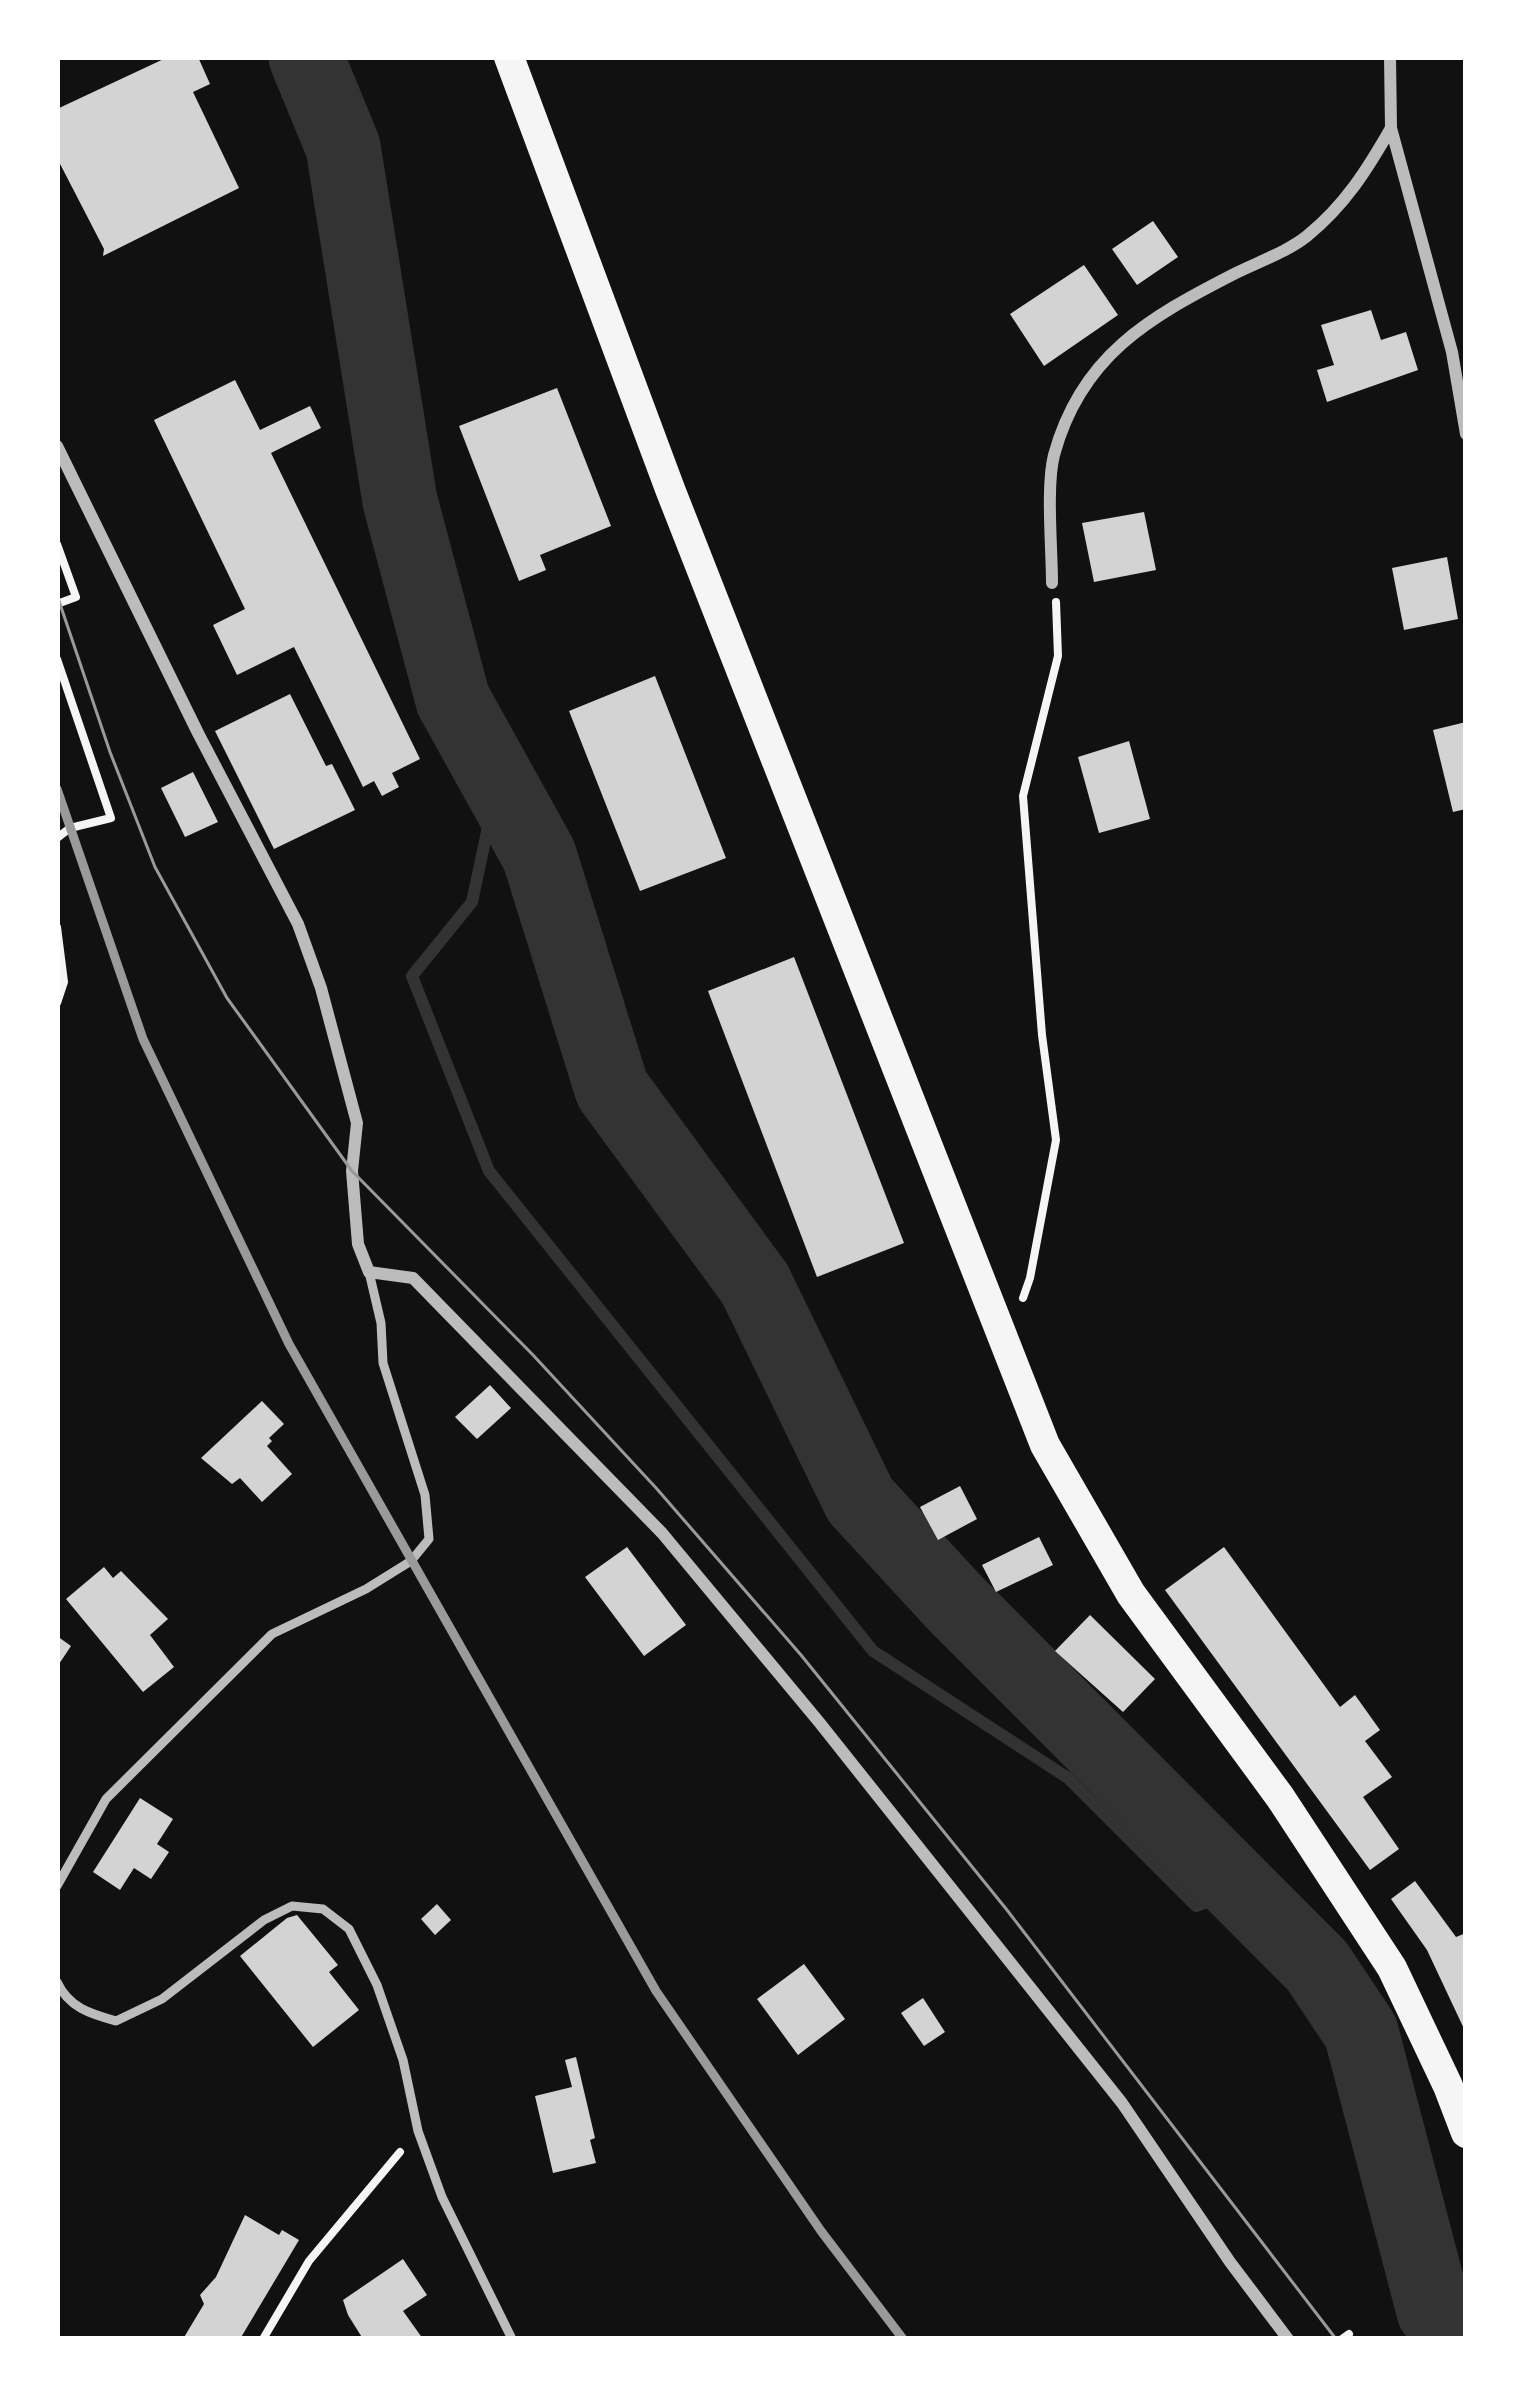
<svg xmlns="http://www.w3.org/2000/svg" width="1523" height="2396" viewBox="0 0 1523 2396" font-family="'Fira Sans Condensed',sans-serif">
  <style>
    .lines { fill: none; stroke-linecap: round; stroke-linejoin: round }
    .stream { stroke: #333; stroke-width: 12 }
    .river { stroke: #333; stroke-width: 75 }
    .building { fill: #d3d3d3 }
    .path { stroke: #f5f5f5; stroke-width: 8 }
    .service { stroke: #bcbcbc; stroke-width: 9 }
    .minor { stroke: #bcbcbc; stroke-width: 12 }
    .primary { stroke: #f5f5f5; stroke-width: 30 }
    .tram { stroke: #9a9a9a; stroke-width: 3 }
    .rail { stroke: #9a9a9a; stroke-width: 9 }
  </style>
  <rect width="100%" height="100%" fill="#111"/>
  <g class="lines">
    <path class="stream" d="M497,785L472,902L412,976L489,1171L873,1651L1068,1778L1196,1906L1243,1889"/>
    <path class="river" d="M306,57L343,147L400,501L453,700L539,855L612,1089L755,1284L860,1500L955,1603L1317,1966L1361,2032L1434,2311L1457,2339"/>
  </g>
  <path class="building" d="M168,57H198L210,84L193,92L239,188L103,256L104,249L57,158V109Z
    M1153,221L1178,257L1137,285L1112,249Z
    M1084,265L1118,315L1044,366L1010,314Z
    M1371,310L1381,340L1406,332L1418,370L1327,402L1317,370L1334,365L1321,325Z
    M235,380L260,430L310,406L321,428L271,453L420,759L392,773L399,787L382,796L374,781L363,787L294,647L237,675L213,625L245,609L154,420Z
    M557,388L611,526L540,555L546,570L519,581L459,426Z
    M1144,512L1156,570L1094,582L1082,523Z
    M1447,557L1458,619L1404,630L1392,568Z
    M655,676L726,858L640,891L569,711Z
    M290,694L326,766L332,764L355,810L274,849L215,731Z
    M1466,722V809L1453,812L1433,730Z
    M1129,741L1150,819L1099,833L1078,757Z
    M193,772L218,822L185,837L161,788Z
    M794,957L904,1243L817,1277L708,991Z
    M490,1385L511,1408L477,1439L455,1417Z
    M262,1401L284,1424L269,1438L272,1441L267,1446L292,1474L262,1502L240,1478L232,1484L201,1458Z
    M960,1486L977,1519L938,1540L920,1507Z
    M1039,1537L1053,1565L996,1592L982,1565Z
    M627,1547L686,1625L644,1656L585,1577Z
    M1224,1547L1340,1707L1355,1695L1380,1730L1365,1741L1392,1777L1363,1797L1399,1849L1370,1870L1165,1590Z
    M104,1567L113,1578L121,1571L168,1619L150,1635L174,1667L143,1692L66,1599Z
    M1090,1615L1155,1679L1123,1712L1055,1651Z
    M57,1636L71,1646L57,1667Z
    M140,1798L173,1819L157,1844L169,1852L151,1879L134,1868L120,1890L93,1872Z
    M1415,1881L1456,1937L1466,1933V2033L1427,1950L1391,1899Z
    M437,1904L451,1920L435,1935L421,1919Z
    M297,1915L338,1965L329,1972L359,2010L313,2047L240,1956L287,1918Z
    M804,1964L845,2019L798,2055L757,1999Z
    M923,1998L945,2032L924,2046L901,2013Z
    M576,2057L595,2138L590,2140L596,2163L553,2173L535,2096L572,2087L565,2060Z
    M245,2215L279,2235L282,2230L299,2240L240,2339H183L204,2304L200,2295L216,2277Z
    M403,2259L427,2295L403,2311L423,2339H363L348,2315L343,2300Z"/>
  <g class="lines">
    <path class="path" d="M57,544L76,597L57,604
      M57,659L111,818L70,828L57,838
      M57,927L64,982L57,1003
      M1023,1298L1030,1278L1056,1140L1042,1035L1023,796L1058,656L1056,602
      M263,2339L309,2261L400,2152
      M1342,2339L1349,2334"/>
    <path class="service" d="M57,1886L106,1799L272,1634L366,1589L411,1561L429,1539L425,1495L383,1363L381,1323L369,1272
      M57,1982C69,2008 91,2014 116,2021L162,1999L264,1920L292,1906L323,1909L349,1929L377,1985L403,2060L418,2131L442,2197L512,2339"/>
    <path class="minor" d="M1390,57L1391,128L1452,352L1466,434
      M57,446L198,733L298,924L321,988L357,1123L352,1171L358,1244L369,1272L413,1278L662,1533L819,1722L1122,2103L1230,2262L1288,2339
      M1052,583C1052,549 1046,486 1054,455C1081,356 1148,318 1234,274C1258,262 1287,252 1307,236C1345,205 1367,170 1391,128"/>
    <path class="primary" d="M509,57L670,489L1045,1445L1131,1594L1280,1797L1392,1968L1448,2086L1466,2133"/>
    <path class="tram" d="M57,595L110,752L155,867L227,998L352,1171L533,1355L657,1489L801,1655L1007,1910L1336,2339"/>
    <path class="rail" d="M57,789L143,1039L289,1344L656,1991L821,2231L903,2339"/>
  </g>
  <rect width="1523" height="2396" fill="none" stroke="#ffffff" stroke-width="120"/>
</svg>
